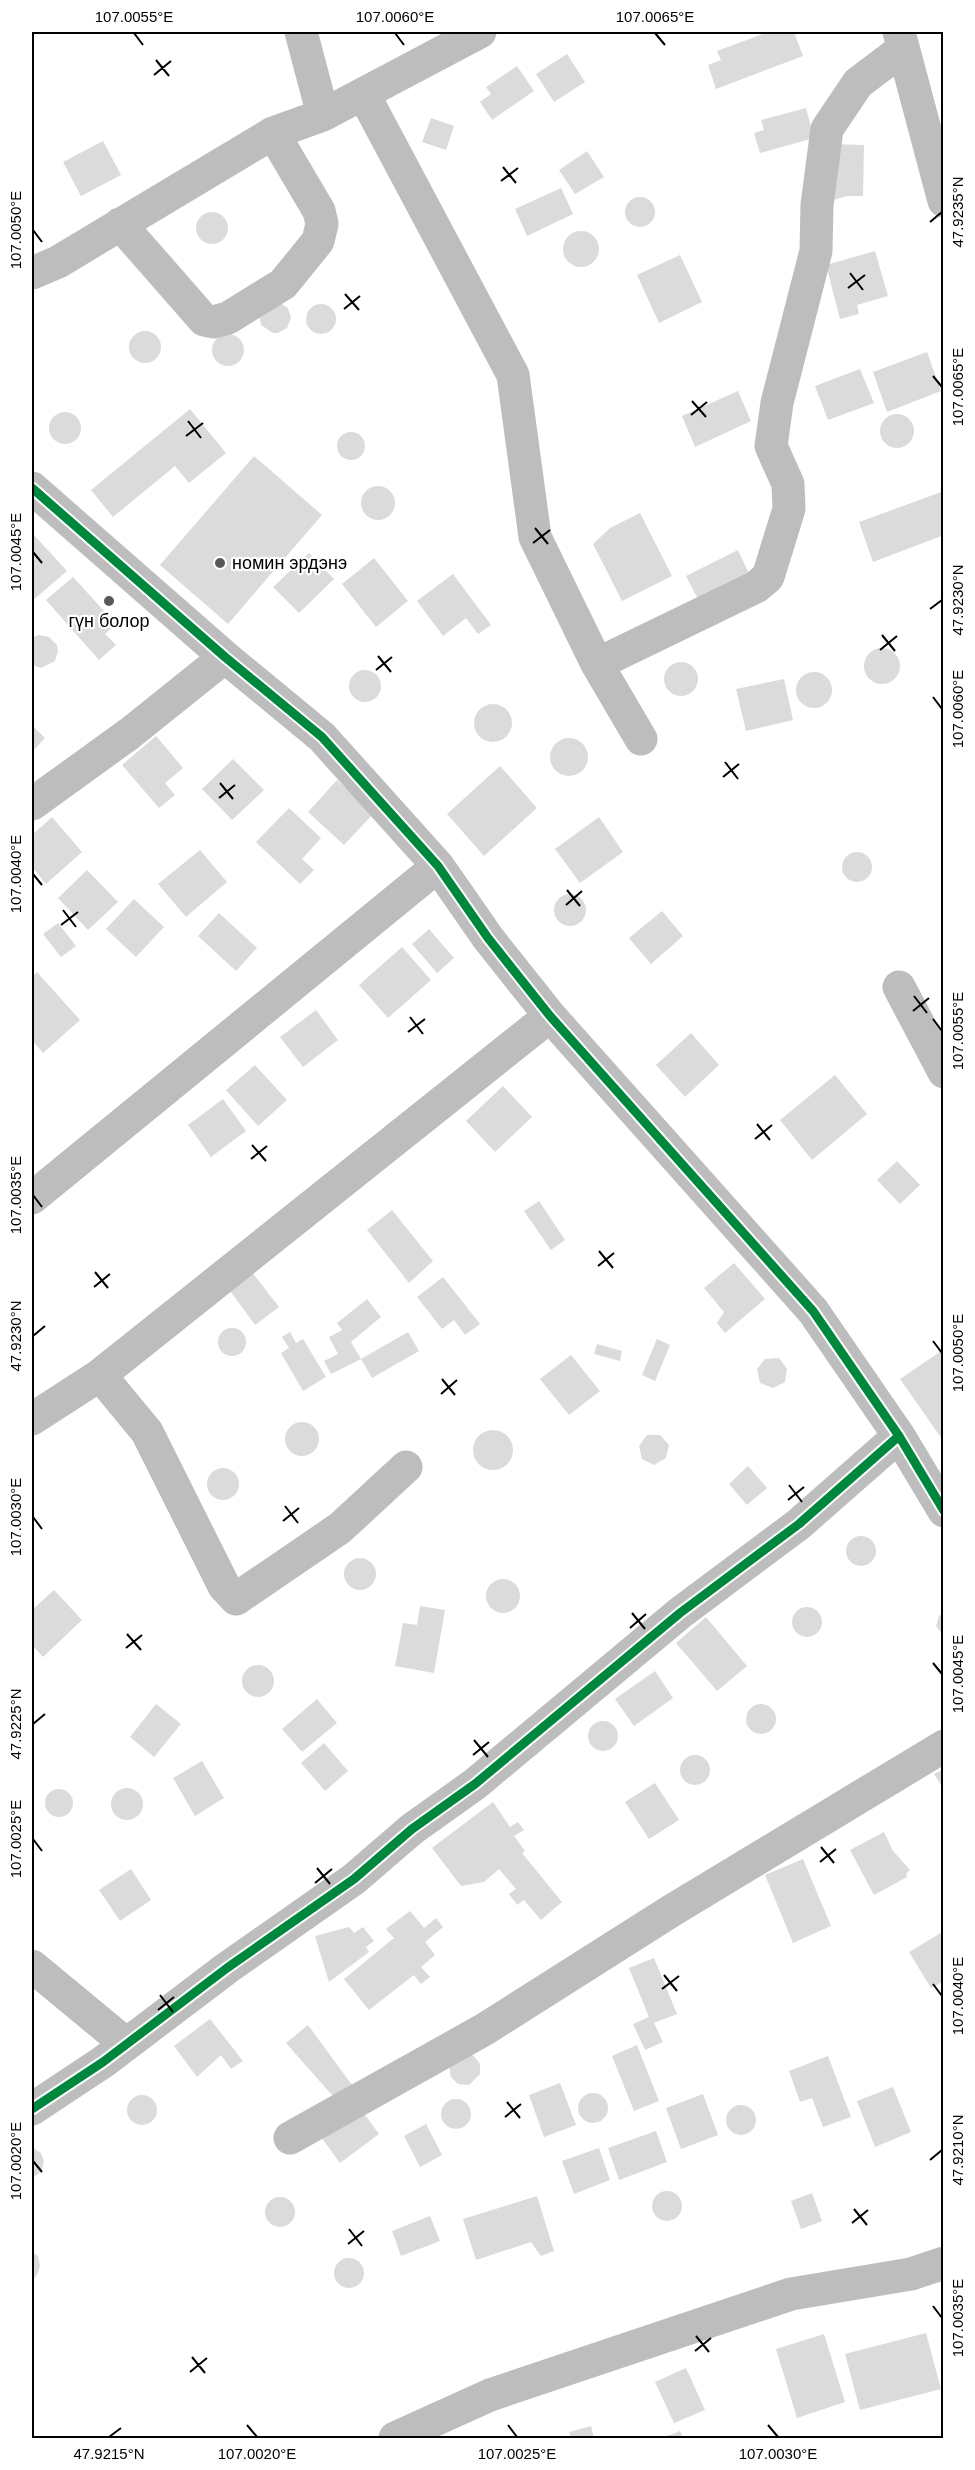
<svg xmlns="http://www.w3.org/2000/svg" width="975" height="2470" viewBox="0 0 975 2470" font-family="Helvetica,sans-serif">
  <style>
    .building { fill: #dbdbdb }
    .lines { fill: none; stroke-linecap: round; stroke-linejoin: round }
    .minor { stroke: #bdbdbd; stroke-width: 33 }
    .cycleway-casing { stroke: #fff; stroke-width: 13 }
    .cycleway { stroke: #00873e; stroke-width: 9 }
    .ticks { fill: none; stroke: #000; stroke-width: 2 }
    .poi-dot { fill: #595959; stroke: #fff; stroke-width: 2 }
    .labels { text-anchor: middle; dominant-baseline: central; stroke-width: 4.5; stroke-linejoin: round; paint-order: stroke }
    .poi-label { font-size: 18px; fill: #000; stroke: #fff; text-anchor: start }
    .neatline { fill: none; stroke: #000; stroke-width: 2 }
    .ticks-label { font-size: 15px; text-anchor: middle; fill: #000 }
  </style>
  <rect width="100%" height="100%" fill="#fff"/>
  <path class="building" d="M768,32H794L803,56L716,89L708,65L721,60L717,51Z
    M567,54L585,82L554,102L536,74Z
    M517,66L534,91L492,120L480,102L491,94L486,87Z
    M806,108L814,138L760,153L754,133L764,130L761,120Z
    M431,118L454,126L446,150L422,142Z
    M103,141L121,175L81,196L63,162Z
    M833,144L864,145L863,196H848L833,200Z
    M587,151L604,177L575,194L559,170Z
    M561,188L573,214L527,236L515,209Z
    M625 212a15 15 0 1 1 30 0a15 15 0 1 1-30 0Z
    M196 228a16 16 0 1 1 32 0a16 16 0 1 1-32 0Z
    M563 249a18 18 0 1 1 36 0a18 18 0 1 1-36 0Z
    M875,251L888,296L857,305L859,314L840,319L826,265Z
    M680,255L702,302L659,323L637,275Z
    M279,302L288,308L291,318L287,328L278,333H273L261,325L259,314Z
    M306 319a15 15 0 1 1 30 0a15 15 0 1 1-30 0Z
    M129 347a16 16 0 1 1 32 0a16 16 0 1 1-32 0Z
    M212 350a16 16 0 1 1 32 0a16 16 0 1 1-32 0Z
    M927,352L941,391L887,412L873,372Z
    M860,369L874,403L828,420L815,386Z
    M738,391L751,421L695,447L682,416Z
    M190,409L226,453L189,483L175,466L113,517L91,490Z
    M49 428a16 16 0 1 1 32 0a16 16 0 1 1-32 0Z
    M880 431a17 17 0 1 1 34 0a17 17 0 1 1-34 0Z
    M337 446a14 14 0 1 1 28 0a14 14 0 1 1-28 0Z
    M254,456L322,515L228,624L160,565Z
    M361 503a17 17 0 1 1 34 0a17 17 0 1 1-34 0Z
    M944,491V535L873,562L859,522Z
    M640,513L672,576L622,601L593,544L610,528Z
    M34,535L67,571L32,601V537Z
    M738,550L751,578L700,603L686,576Z
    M309,553L334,579L299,613L273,587Z
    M374,558L408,601L376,627L342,584Z
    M453,574L491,625L478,634L466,618L443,636L417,601Z
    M73,577L116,624L105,634L116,645L99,660L46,600Z
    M38,635L49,637L57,645L58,651L55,661L41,668L32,665V638Z
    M864 666a18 18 0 1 1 36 0a18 18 0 1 1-36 0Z
    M664 679a17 17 0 1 1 34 0a17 17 0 1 1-34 0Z
    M349 686a16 16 0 1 1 32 0a16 16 0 1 1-32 0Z
    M796 690a18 18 0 1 1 36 0a18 18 0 1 1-36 0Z
    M784,679L793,720L746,731L736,689Z
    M474 723a19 19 0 1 1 38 0a19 19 0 1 1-38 0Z
    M32,725L45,738L32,752Z
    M156,736L183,768L165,783L175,795L159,808L122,765Z
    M550 757a19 19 0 1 1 38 0a19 19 0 1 1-38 0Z
    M233,759L264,790L232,820L202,789Z
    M500,766L537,808L484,856L447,814Z
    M337,780L374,813L344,845L308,812Z
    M289,808L321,838L302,859L314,870L300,884L256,842Z
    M52,817L82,852L46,884L32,867V835Z
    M599,817L623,852L580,883L555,849Z
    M200,850L227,882L186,917L158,884Z
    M842 867a15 15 0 1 1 30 0a15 15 0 1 1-30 0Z
    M87,870L118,902L88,930L58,898Z
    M554 910a16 16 0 1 1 32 0a16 16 0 1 1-32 0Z
    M134,899L164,927L136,957L106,929Z
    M662,911L683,936L651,964L629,938Z
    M219,913L257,948L236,971L198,936Z
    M58,923L76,946L61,957L43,934Z
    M429,929L454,958L437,973L412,944Z
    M402,947L431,980L388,1018L359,985Z
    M37,972L80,1020L43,1053L32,1040V977Z
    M316,1010L338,1040L303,1067L280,1037Z
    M691,1033L719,1065L685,1097L656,1065Z
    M255,1065L287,1100L258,1126L226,1090Z
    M835,1075L867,1114L812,1160L780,1120Z
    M503,1086L532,1117L495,1152L466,1121Z
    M223,1099L246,1131L211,1157L188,1125Z
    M897,1161L920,1185L900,1204L877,1180Z
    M539,1201L565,1240L551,1250L524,1211Z
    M392,1210L433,1261L409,1283L367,1230Z
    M734,1263L765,1299L725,1333L717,1323L724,1312L704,1288Z
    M251,1271L279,1307L255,1325L228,1288Z
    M443,1277L480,1324L465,1335L454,1320L442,1329L417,1297Z
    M367,1299L381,1317L351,1342L361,1359L331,1374L324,1361L338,1354L329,1337L342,1330L337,1323Z
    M218 1342a14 14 0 1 1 28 0a14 14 0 1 1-28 0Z
    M290,1332L296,1343L303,1339L326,1377L303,1391L281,1353L289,1348L282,1337Z
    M408,1332L419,1351L372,1378L361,1359Z
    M657,1339L670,1345L655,1381L642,1375Z
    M597,1344L622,1351L620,1361L594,1354Z
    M944,1349V1438L942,1439L900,1379Z
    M571,1355L600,1391L569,1415L540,1379Z
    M779,1358L787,1369L785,1382L773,1388L760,1383L757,1369L765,1359Z
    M285 1439a17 17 0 1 1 34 0a17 17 0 1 1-34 0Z
    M473 1450a20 20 0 1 1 40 0a20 20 0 1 1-40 0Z
    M647,1435H660L669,1445L666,1458L654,1465L642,1459L639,1446Z
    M748,1466L767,1488L747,1505L729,1484Z
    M207 1484a16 16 0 1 1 32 0a16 16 0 1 1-32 0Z
    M846 1551a15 15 0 1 1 30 0a15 15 0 1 1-30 0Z
    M344 1574a16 16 0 1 1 32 0a16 16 0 1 1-32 0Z
    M486 1596a17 17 0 1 1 34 0a17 17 0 1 1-34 0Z
    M54,1590L82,1620L43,1657L32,1645V1610Z
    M420,1606L445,1610L434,1673L395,1666L403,1623L417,1625Z
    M792 1622a15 15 0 1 1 30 0a15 15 0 1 1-30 0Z
    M944,1611V1637L936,1626L939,1616Z
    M706,1617L747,1666L717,1691L676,1643Z
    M242 1681a16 16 0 1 1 32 0a16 16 0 1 1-32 0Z
    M655,1671L673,1698L634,1726L615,1699Z
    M317,1699L337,1723L302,1752L282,1729Z
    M746 1719a15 15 0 1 1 30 0a15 15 0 1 1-30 0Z
    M156,1704L181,1724L154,1757L130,1737Z
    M588 1736a15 15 0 1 1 30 0a15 15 0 1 1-30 0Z
    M324,1743L348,1771L325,1791L301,1763Z
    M680 1770a15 15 0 1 1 30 0a15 15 0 1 1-30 0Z
    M202,1761L224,1798L195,1816L173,1778Z
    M944,1769V1790L934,1774Z
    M655,1783L679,1820L649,1839L625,1802Z
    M111 1804a16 16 0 1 1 32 0a16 16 0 1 1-32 0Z
    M45 1803a14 14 0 1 1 28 0a14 14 0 1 1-28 0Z
    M493,1802L510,1827L518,1822L524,1830L514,1836L525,1851L522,1853L562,1902L541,1920L524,1900L517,1905L509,1894L516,1889L499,1869L484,1882L461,1886L432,1848Z
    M884,1832L893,1851L910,1870L906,1874L907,1877L874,1895L850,1850Z
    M803,1859L831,1926L793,1943L765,1875Z
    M131,1869L151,1900L120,1921L99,1890Z
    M410,1911L424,1928L436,1918L443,1927L425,1942L435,1955L421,1967L430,1977L421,1984L414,1975L369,2010L344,1979L394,1938L386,1929Z
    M349,1927L354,1933L363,1927L374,1941L366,1947L369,1952L329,1982L315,1936Z
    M944,1931V1981L931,1988L909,1952Z
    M654,1958L677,2014L654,2023L663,2042L645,2050L633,2024L649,2017L629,1968Z
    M210,2019L243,2061L231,2069L221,2055L197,2077L174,2046Z
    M308,2025L352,2085L338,2102L286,2043Z
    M637,2045L659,2101L634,2111L612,2056Z
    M469,2054L474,2056L480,2064V2074L469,2085L458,2084L451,2077L449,2066Z
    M828,2056L851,2117L823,2127L812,2098L800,2102L789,2071Z
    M560,2083L576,2125L544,2137L529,2095Z
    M893,2087L911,2132L875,2147L857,2101Z
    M578 2108a15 15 0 1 1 30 0a15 15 0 1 1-30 0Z
    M703,2094L718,2135L681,2149L666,2108Z
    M127 2110a15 15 0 1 1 30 0a15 15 0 1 1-30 0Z
    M352,2097L379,2134L340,2163L313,2126Z
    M441 2114a15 15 0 1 1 30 0a15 15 0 1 1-30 0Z
    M726 2120a15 15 0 1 1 30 0a15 15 0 1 1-30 0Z
    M426,2124L442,2155L420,2167L404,2136Z
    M656,2131L667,2162L619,2180L608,2148Z
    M32,2147L41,2153L44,2162L41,2172L32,2178Z
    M599,2148L610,2180L574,2194L562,2161Z
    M652 2206a15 15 0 1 1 30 0a15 15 0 1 1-30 0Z
    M812,2193L822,2221L801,2229L791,2201Z
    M537,2196L554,2251L541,2256L531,2242L476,2260L463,2219Z
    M265 2212a15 15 0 1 1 30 0a15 15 0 1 1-30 0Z
    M430,2216L440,2241L401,2256L392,2231Z
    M32,2252L38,2256L40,2266L37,2275L32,2280Z
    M334 2273a15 15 0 1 1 30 0a15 15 0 1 1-30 0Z
    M926,2333L941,2389L860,2410L845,2354Z
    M824,2334L845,2402L797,2418L776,2349Z
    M686,2368L705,2410L674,2423L655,2382Z
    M591,2426L594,2438H571L569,2432Z
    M680,2431L683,2438H660L673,2434Z"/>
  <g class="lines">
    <path class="minor" d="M301,32L323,115
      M899,32L944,201
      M364,95L513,375L535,537L597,664L641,739
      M120,224L204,320L213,322L228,318L283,284L318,241L322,224L319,211L273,133
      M32,273L58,262L273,133L323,115L480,32
      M32,488L225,657L322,737L438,866L488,938L550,1016L813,1311L899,1436L944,1511
      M597,664L756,587L768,577L789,509L788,484L771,446L777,403L816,251L817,205L827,129L858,83L903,49
      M32,804L129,734L225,657
      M899,987L944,1072
      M32,1198L438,866
      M100,1375L147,1432L224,1586L236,1599L340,1528L406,1467
      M32,1419L100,1375L550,1016
      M32,1966L125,2043
      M32,2109L103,2062L227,1968L354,1879L412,1829L475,1784L680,1613L799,1524L899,1436
      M290,2138L485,2029L671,1911L944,1746
      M395,2438L490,2395L791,2294L911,2274L944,2263"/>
    <g class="cycleway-casing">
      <path id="cycleway" d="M32,488L225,657L322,737L438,866L488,938L550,1016L813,1311L899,1436L944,1511
        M32,2109L103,2062L227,1968L354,1879L412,1829L475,1784L680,1613L799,1524L899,1436"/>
    </g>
    <use href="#cycleway" class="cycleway"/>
  </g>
  <path class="ticks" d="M134,33L143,45M395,33L404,45M655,33L665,45M156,60L169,76M154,75L171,61M503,167L516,183M501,181L518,168M930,222L942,212M33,230L42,242M850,273L863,290M848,288L865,275M345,294L359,310M344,309L360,296M933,376L942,387M692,401L706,417M691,415L707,402M188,421L201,438M186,436L203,423M535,528L548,544M533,543L550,530M33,552L42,563M930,609L942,600M882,635L895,651M880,650L897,636M378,656L391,672M376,670L392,657M933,697L942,709M725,762L738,779M723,777L739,764M220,783L233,799M219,798L235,785M33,874L42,885M567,890L580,906M566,905L582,891M63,910L76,927M61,925L78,912M914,996L927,1013M913,1011L929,998M410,1017L423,1034M933,1019L942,1031M408,1032L425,1019M757,1124L770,1140M755,1139L772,1125M252,1145L266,1161M251,1159L267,1146M33,1195L42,1207M599,1251L613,1268M598,1266L614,1253M95,1272L108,1288M94,1287L110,1274M33,1336L45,1326M933,1341L942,1353M442,1379L455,1395M441,1394L457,1380M789,1485L802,1502M788,1500L804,1487M285,1506L298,1523M33,1517L42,1529M283,1521L299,1508M632,1613L645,1629M630,1628L646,1614M127,1634L141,1650M126,1648L142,1635M933,1663L942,1674M33,1724L45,1714M474,1740L488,1757M473,1755L489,1742M33,1839L42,1851M821,1847L834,1863M820,1862L836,1849M317,1868L330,1884M315,1883L332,1869M664,1975L677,1991M933,1984L942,1996M662,1989L679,1976M160,1995L173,2012M158,2010L174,1997M507,2102L520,2118M505,2117L521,2104M930,2160L942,2150M33,2161L42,2172M854,2209L867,2225M852,2223L868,2210M349,2229L362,2246M348,2244L364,2231M933,2306L942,2318M696,2336L709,2352M695,2351L711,2338M192,2357L205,2373M190,2372L207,2358M247,2425L257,2437M508,2425L517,2437M768,2425L778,2437M109,2437L121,2428"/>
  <g class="poi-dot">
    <circle cx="220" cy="563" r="6"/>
    <circle cx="109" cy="601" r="6"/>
  </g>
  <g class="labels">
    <g class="poi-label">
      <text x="232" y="563">номин эрдэнэ</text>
      <text x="109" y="621" text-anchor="middle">гүн болор</text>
    </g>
  </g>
  <rect width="975" height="2470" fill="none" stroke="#ffffff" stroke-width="66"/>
  <rect x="33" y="33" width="909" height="2404" class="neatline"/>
  <g class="ticks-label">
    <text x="134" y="22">107.0055°E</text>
    <text x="395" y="22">107.0060°E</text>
    <text x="655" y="22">107.0065°E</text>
    <text transform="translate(958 212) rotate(-90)" y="5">47.9235°N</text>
    <text transform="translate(16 230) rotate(-90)" y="5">107.0050°E</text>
    <text transform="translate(958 387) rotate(-90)" y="5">107.0065°E</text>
    <text transform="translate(16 552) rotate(-90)" y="5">107.0045°E</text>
    <text transform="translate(958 600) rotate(-90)" y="5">47.9230°N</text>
    <text transform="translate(958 709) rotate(-90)" y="5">107.0060°E</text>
    <text transform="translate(16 874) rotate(-90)" y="5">107.0040°E</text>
    <text transform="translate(958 1031) rotate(-90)" y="5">107.0055°E</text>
    <text transform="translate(16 1195) rotate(-90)" y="5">107.0035°E</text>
    <text transform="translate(16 1336) rotate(-90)" y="5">47.9230°N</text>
    <text transform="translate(958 1353) rotate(-90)" y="5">107.0050°E</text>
    <text transform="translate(16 1517) rotate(-90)" y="5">107.0030°E</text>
    <text transform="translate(958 1674) rotate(-90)" y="5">107.0045°E</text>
    <text transform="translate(16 1724) rotate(-90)" y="5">47.9225°N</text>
    <text transform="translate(16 1839) rotate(-90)" y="5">107.0025°E</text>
    <text transform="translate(958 1996) rotate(-90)" y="5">107.0040°E</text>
    <text transform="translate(958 2150) rotate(-90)" y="5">47.9210°N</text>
    <text transform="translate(16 2161) rotate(-90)" y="5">107.0020°E</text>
    <text transform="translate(958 2318) rotate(-90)" y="5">107.0035°E</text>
    <text x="109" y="2459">47.9215°N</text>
    <text x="257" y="2459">107.0020°E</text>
    <text x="517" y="2459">107.0025°E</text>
    <text x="778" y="2459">107.0030°E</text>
  </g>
</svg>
